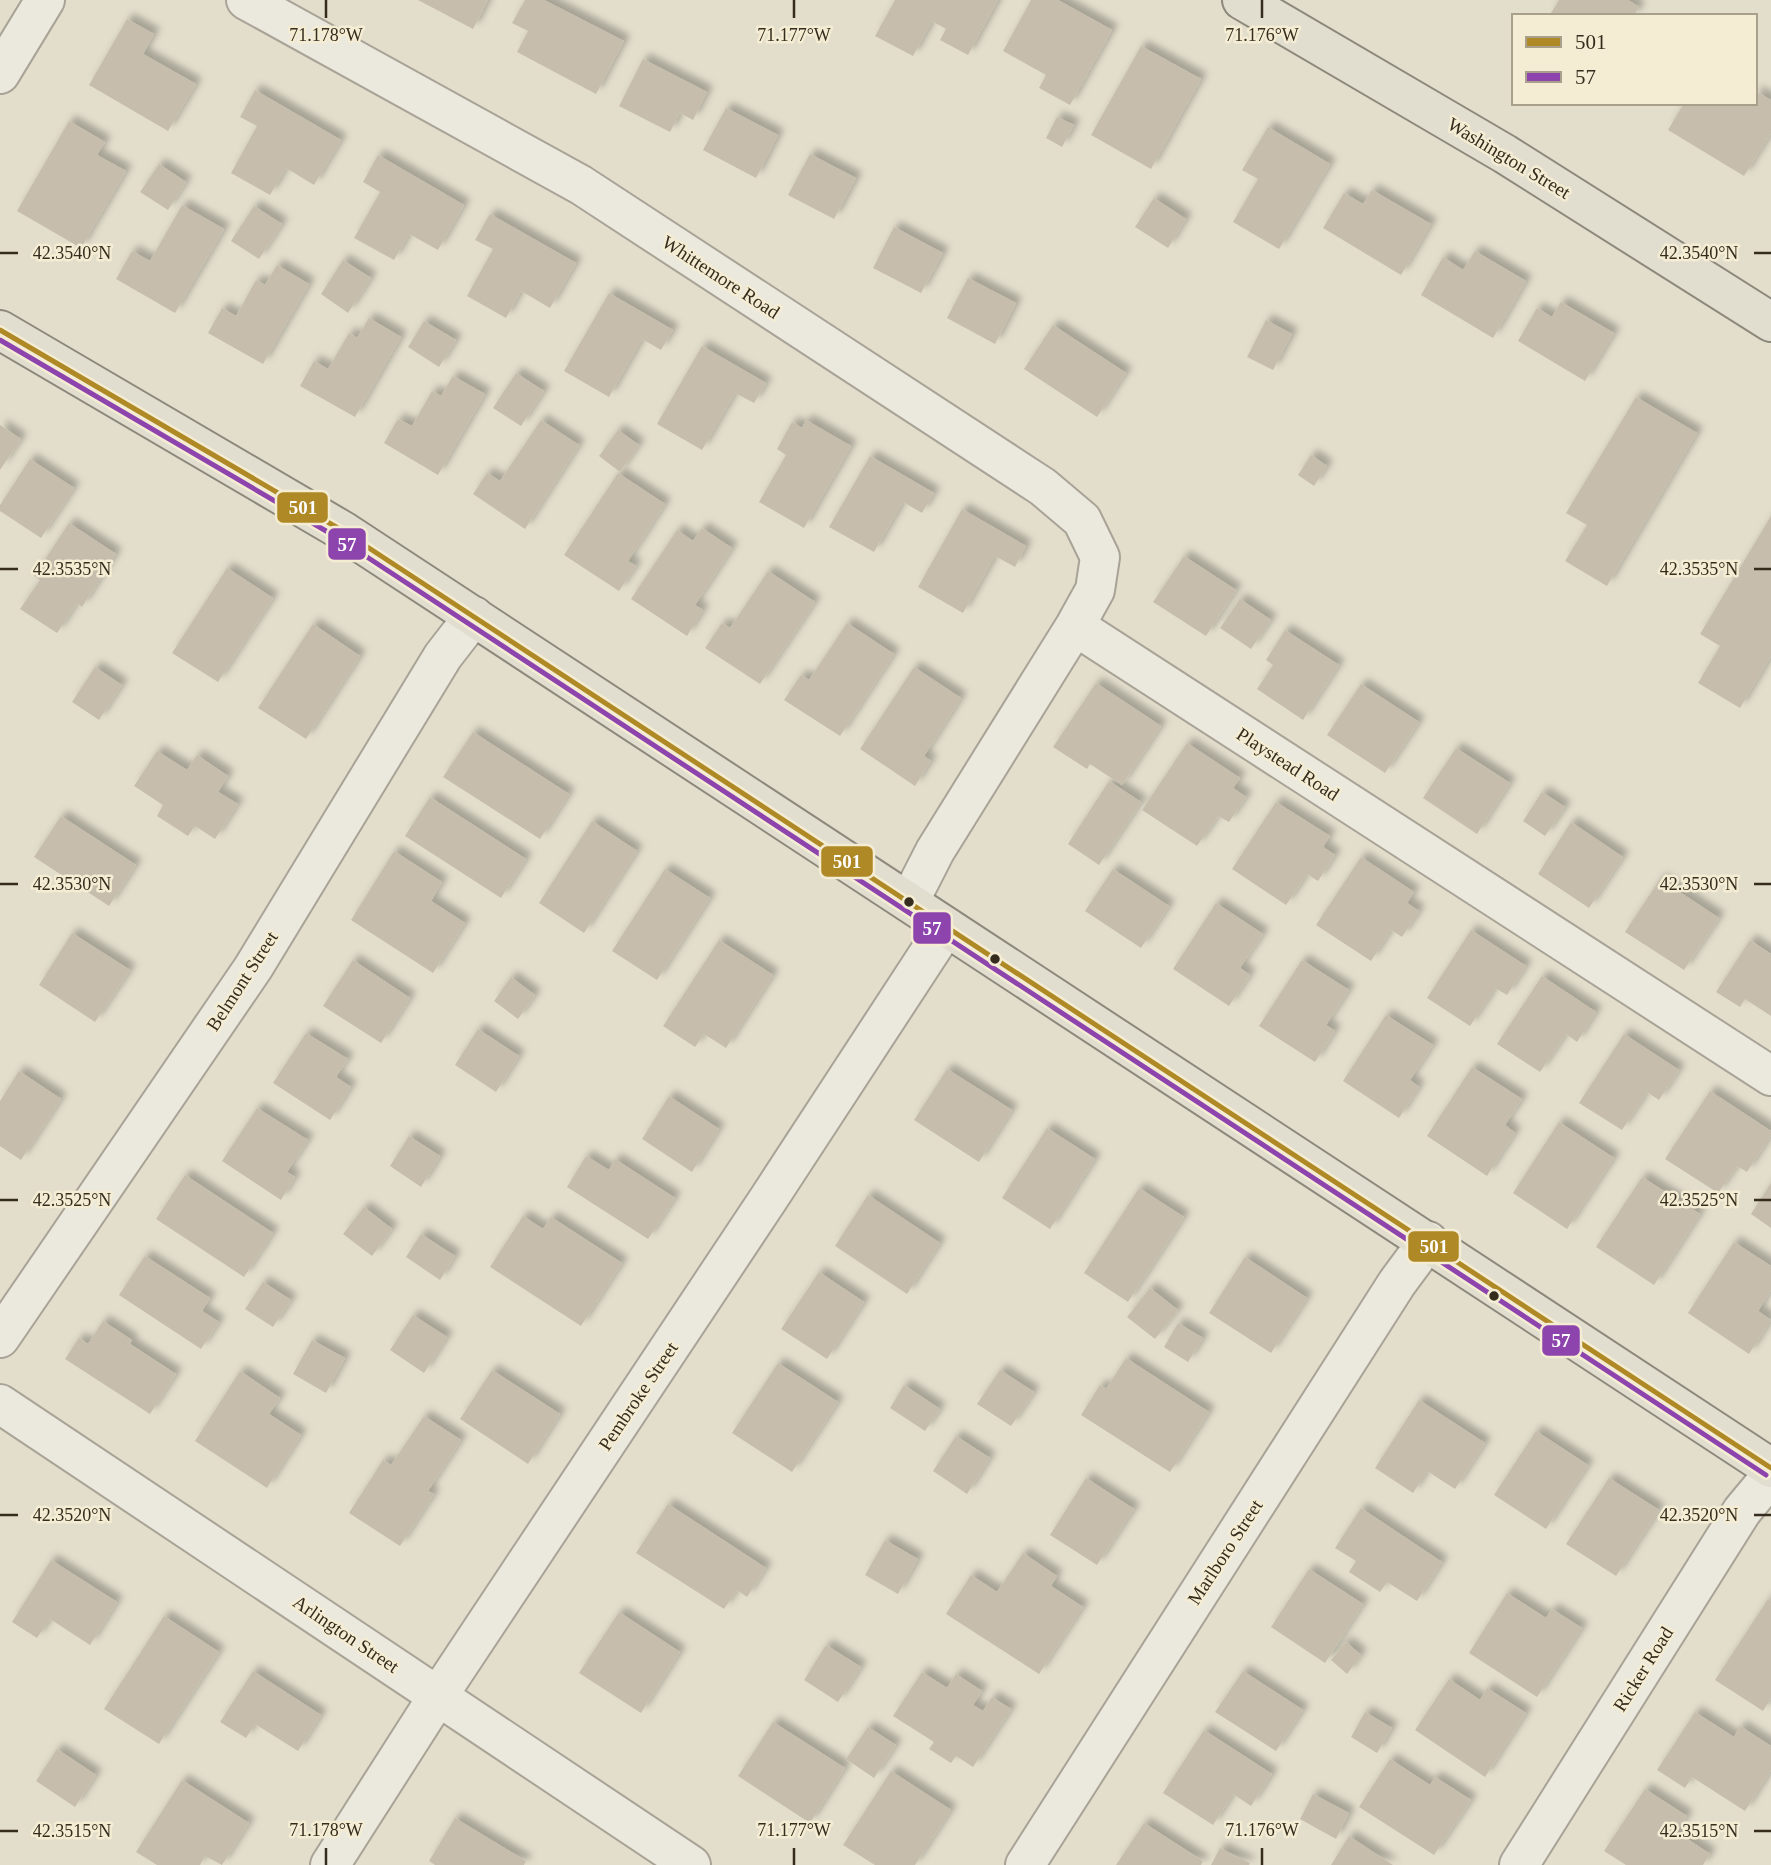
<svg xmlns="http://www.w3.org/2000/svg" width="1771" height="1865" viewBox="0 0 1771 1865" font-family="'Times New Roman',serif">
  <style>
    .building { fill: #c6bdad; filter: url(#shadow) }
    .lines { fill: none; stroke-linecap: round; stroke-linejoin: round }
    .minor-casing { stroke: #a8a396; stroke-width: 42 }
    .major-casing { stroke: #8d887c; stroke-width: 42 }
    .minor { stroke: #ebe8de; stroke-width: 38 }
    .major { stroke: #e2decf; stroke-width: 38 }
    .bus-1-casing { stroke: #f4edd3; stroke-width: 10 }
    .bus-2-casing { stroke: #f4edd3; stroke-width: 10 }
    .bus-1 { stroke: #af8926; stroke-width: 5 }
    .bus-2 { stroke: #8e44ad; stroke-width: 5 }
    .ticks { fill: none; stroke: #362c1e; stroke-width: 2.5 }
    .bus-dot { fill: #362c1e; stroke: #f4edd3; stroke-width: 2.5 }
    .labels { text-anchor: middle; dominant-baseline: central; stroke-width: 5; stroke-linejoin: round; paint-order: stroke }
    .street-label { font-size: 19px; fill: #362c1e; stroke: #f4edd3 }
    .ticks-label { font-size: 18px; text-anchor: middle; fill: #362c1e; stroke: #f4edd3; stroke-width: 5; stroke-linejoin: round; paint-order: stroke }
    .line-badge { stroke: #f4edd3; stroke-width: 2.5 }
    .badge-label { font-size: 19px; text-anchor: middle; font-weight: bold; fill: #fff }
  </style>
  <defs>
    <filter id="shadow"><feDropShadow dx="6" dy="-6" stdDeviation="3.5" flood-color="#0004"/></filter>
  </defs>
  <rect width="100%" height="100%" fill="#e3decc"/>
  <path class="building" d="M418,0H488L473,29Z
    M525,0H544L624,41L596,94L517,52L528,31L512,23Z
    M895,0H998L968,55L940,40L946,29L932,21L913,56L875,36Z
    M1031,0H1058L1112,30L1070,105L1039,88L1046,75L1003,51Z
    M1559,0H1628L1639,7L1634,16H1549Z
    M127,19L154,34L143,54L196,84L168,131L89,85Z
    M1141,46L1201,79L1151,169L1091,135Z
    M643,59L707,92L693,120L680,113L670,132L619,106Z
    M255,90L341,140L314,185L286,168L270,195L231,173L257,126L240,117Z
    M1755,91L1771,100V133L1744,176L1668,130L1684,103H1755Z
    M726,108L778,135L756,178L703,150Z
    M1057,117L1074,125L1062,147L1046,138Z
    M69,121L105,142L97,155L126,171L81,248L17,211Z
    M1268,127L1330,164L1279,249L1233,222L1258,179L1242,170Z
    M810,154L856,178L834,219L788,195Z
    M378,155L464,205L438,250L409,234L394,260L354,238L380,192L363,182Z
    M159,164L186,182L168,210L140,192Z
    M1372,190L1431,224L1401,275L1323,228L1344,193L1363,204Z
    M1154,198L1186,219L1168,248L1135,227Z
    M182,205L224,229L175,313L116,279L132,251L150,261Z
    M254,206L282,224L259,259L231,241Z
    M490,214L576,263L550,308L521,291L506,318L467,296L493,249L475,240Z
    M894,227L943,253L921,293L873,268Z
    M1475,251L1526,281L1493,338L1421,295L1443,257L1463,270Z
    M343,260L371,278L348,313L321,294Z
    M277,265L309,284L263,364L208,333L222,308L236,316L256,280L265,285Z
    M968,278L1016,303L995,344L947,318Z
    M609,293L673,330L661,350L642,339L609,397L564,371Z
    M1561,302L1614,333L1585,381L1518,341L1537,308L1552,317Z
    M369,318L401,337L355,417L300,386L314,361L328,369L349,333L357,338Z
    M1266,320L1292,334L1273,370L1247,357Z
    M424,321L456,340L439,367L408,347Z
    M1053,325L1126,373L1097,417L1024,369Z
    M702,346L766,383L754,403L735,393L702,450L657,424Z
    M516,373L544,391L521,426L493,408Z
    M453,376L485,394L438,475L384,443L398,419L412,426L432,391L441,396Z
    M1636,397L1697,433L1607,586L1565,561L1587,525L1566,513Z
    M541,420L579,445L525,529L473,494L487,473L500,481Z
    M806,420L851,446L804,528L759,502L786,455L777,449L792,422L802,428Z
    M0,425L21,439L0,470Z
    M618,430L639,445L620,472L599,456Z
    M1311,455L1327,466L1314,486L1298,475Z
    M870,456L934,493L922,513L903,502L874,552L829,527Z
    M30,459L74,488L41,538L0,511V505Z
    M618,473L665,504L628,561L636,566L619,591L564,555Z
    M962,509L1026,546L1015,567L995,556L963,613L918,587Z
    M1771,516V656L1740,708L1698,683L1720,646L1700,634Z
    M69,523L116,554L82,607L77,603L57,633L20,609L40,580L34,576Z
    M702,528L732,548L695,605L703,610L687,636L631,599L677,530L693,541Z
    M1184,556L1236,590L1206,636L1153,602Z
    M227,568L273,598L218,682L172,653Z
    M768,571L815,602L760,684L705,648L722,623L730,628Z
    M1240,599L1271,620L1251,649L1220,628Z
    M847,623L894,654L840,736L784,700L801,675L809,680Z
    M313,624L360,656L306,739L258,708Z
    M1285,630L1339,665L1303,720L1257,689L1273,665L1266,660Z
    M95,667L122,685L99,720L72,702Z
    M914,667L961,698L924,756L931,761L915,786L860,749Z
    M1096,683L1161,726L1122,785L1090,764L1087,769L1053,747Z
    M1361,684L1419,722L1385,773L1327,735Z
    M473,732L569,794L540,839L443,777Z
    M1187,743L1240,778L1233,788L1246,797L1229,822L1218,816L1197,846L1142,810Z
    M1456,748L1510,783L1477,834L1423,798Z
    M157,751L187,770L197,755L228,776L218,792L238,804L215,839L195,826L188,836L157,816L163,805L134,786Z
    M1109,781L1141,802L1099,865L1068,844Z
    M1542,792L1565,807L1545,836L1523,821Z
    M430,797L526,859L501,898L405,836Z
    M1276,802L1330,836L1323,847L1335,855L1318,881L1307,874L1286,905L1232,869Z
    M61,816L136,865L109,906L34,857Z
    M592,821L637,851L584,933L539,903Z
    M1571,822L1623,857L1589,908L1538,874Z
    M394,851L442,882L431,901L465,923L433,973L351,920Z
    M1361,857L1414,892L1407,903L1419,911L1402,937L1391,930L1371,961L1316,925Z
    M665,869L710,898L657,980L612,951Z
    M1113,869L1169,906L1141,948L1085,911Z
    M1660,879L1719,918L1684,970L1625,932Z
    M1216,903L1263,934L1240,968L1250,975L1229,1006L1173,969Z
    M1471,930L1526,966L1507,995L1495,988L1470,1026L1427,998Z
    M72,933L130,970L95,1022L39,985Z
    M719,940L773,975L726,1048L704,1034L695,1047L663,1026Z
    M1750,940L1771,954V1016L1745,999L1740,1007L1716,992Z
    M353,960L410,998L381,1043L323,1006Z
    M1302,960L1349,990L1326,1025L1335,1031L1315,1062L1259,1026Z
    M1542,976L1596,1012L1577,1042L1566,1034L1540,1072L1497,1044Z
    M511,977L535,995L518,1019L494,1001Z
    M1386,1015L1433,1045L1410,1080L1419,1087L1399,1118L1343,1081Z
    M478,1029L519,1056L496,1092L455,1065Z
    M306,1033L348,1059L336,1077L351,1087L330,1120L273,1083Z
    M1624,1034L1679,1070L1659,1100L1647,1092L1622,1130L1579,1103Z
    M1472,1067L1522,1099L1505,1125L1515,1133L1487,1176L1427,1136Z
    M947,1069L1012,1110L979,1162L914,1120Z
    M19,1071L61,1099L21,1160L0,1146V1101Z
    M1710,1091L1771,1131V1135L1747,1172L1737,1166L1718,1193L1665,1159Z
    M669,1096L719,1129L692,1172L642,1139Z
    M257,1108L308,1140L287,1172L295,1177L281,1200L222,1161Z
    M1559,1122L1614,1158L1567,1229L1513,1193Z
    M1047,1128L1095,1159L1050,1229L1002,1198Z
    M409,1136L440,1156L421,1187L390,1166Z
    M586,1156L609,1170L615,1159L675,1198L648,1239L567,1187Z
    M185,1175L273,1233L244,1277L156,1219Z
    M1642,1177L1700,1214L1654,1285L1596,1247Z
    M1771,1183V1228L1751,1214Z
    M1139,1188L1184,1217L1128,1302L1084,1273Z
    M868,1195L940,1243L907,1294L835,1246Z
    M364,1207L392,1229L372,1256L343,1234Z
    M523,1216L543,1229L551,1217L622,1263L581,1326L490,1267Z
    M421,1234L455,1256L440,1280L406,1257Z
    M1734,1242L1771,1266V1290L1758,1311L1771,1320L1749,1354L1688,1313Z
    M145,1256L210,1298L202,1311L219,1322L201,1349L119,1295Z
    M1245,1257L1307,1298L1271,1353L1209,1313Z
    M819,1272L864,1302L827,1359L781,1329Z
    M263,1282L291,1300L273,1327L245,1309Z
    M1150,1288L1178,1310L1155,1339L1127,1317Z
    M413,1315L447,1337L424,1373L390,1350Z
    M103,1321L132,1340L130,1344L176,1374L150,1414L65,1359L79,1338L88,1344Z
    M1178,1323L1203,1338L1188,1362L1164,1347Z
    M312,1340L345,1358L326,1393L293,1374Z
    M1126,1358L1209,1412L1170,1472L1081,1415L1100,1385L1106,1389Z
    M778,1363L838,1402L792,1472L732,1433Z
    M492,1370L560,1414L528,1464L460,1419Z
    M1000,1370L1034,1392L1011,1426L977,1404Z
    M240,1371L280,1398L269,1414L301,1435L267,1488L195,1441Z
    M904,1385L940,1409L925,1431L890,1408Z
    M1419,1400L1485,1443L1455,1489L1427,1471L1413,1493L1375,1468Z
    M424,1416L461,1440L428,1491L434,1494L400,1546L349,1513L383,1460L391,1465Z
    M1536,1431L1588,1465L1546,1529L1494,1495Z
    M956,1436L990,1458L967,1494L933,1471Z
    M1086,1478L1134,1509L1097,1565L1050,1535Z
    M1609,1478L1659,1510L1616,1576L1566,1544Z
    M668,1504L766,1568L747,1597L737,1590L724,1609L636,1553Z
    M1361,1508L1442,1562L1417,1601L1387,1582L1380,1592L1349,1572L1356,1561L1335,1548Z
    M885,1540L918,1559L898,1594L865,1575Z
    M1023,1553L1057,1576L1051,1586L1083,1607L1039,1674L946,1614L971,1575L997,1592Z
    M51,1560L117,1602L90,1645L50,1619L37,1638L12,1622Z
    M1309,1569L1363,1604L1325,1663L1271,1627Z
    M1507,1593L1546,1618L1552,1609L1582,1628L1537,1697L1469,1653Z
    M1768,1599L1771,1601V1698L1763,1711L1715,1680Z
    M619,1612L680,1652L641,1713L579,1673Z
    M164,1616L219,1652L159,1744L104,1709Z
    M1346,1642L1361,1655L1347,1674L1331,1660Z
    M826,1645L861,1667L838,1702L804,1680Z
    M253,1671L321,1715L298,1751L255,1724L246,1738L220,1722Z
    M1243,1671L1303,1710L1276,1751L1215,1712Z
    M922,1672L947,1688L956,1674L982,1691L973,1705L983,1711L992,1697L1011,1709L973,1767L956,1756L951,1763L929,1749L934,1742L893,1716Z
    M1449,1679L1480,1700L1487,1688L1526,1713L1485,1777L1415,1730Z
    M1365,1712L1392,1728L1377,1753L1351,1737Z
    M1695,1712L1734,1737L1740,1726L1771,1746V1770L1745,1811L1692,1777L1685,1788L1657,1770Z
    M773,1722L845,1768L810,1823L738,1776Z
    M868,1727L896,1745L874,1778L846,1759Z
    M1204,1730L1272,1774L1251,1806L1233,1794L1213,1825L1163,1793Z
    M57,1749L96,1775L75,1807L36,1781Z
    M1390,1759L1430,1785L1435,1777L1471,1800L1434,1855L1359,1807Z
    M891,1771L951,1810L915,1865H875L843,1845Z
    M182,1780L249,1823L222,1865L205,1856L200,1865H157L136,1852Z
    M1645,1789L1687,1816L1677,1832L1710,1854L1703,1865H1626L1604,1851Z
    M1313,1794L1349,1813L1336,1839L1300,1819Z
    M455,1818L526,1861L524,1865H435L429,1861Z
    M1144,1823L1203,1861L1201,1865H1116Z
    M1349,1836L1393,1865H1331Z
    M1220,1848L1250,1863L1249,1865H1211Z"/>
  <g class="lines">
    <g class="minor-casing">
      <path id="minor" d="M246,0L581,185L1043,487L1082,520L1100,557L1095,590L1075,626L935,851L909,902
        M0,74L45,0
        M1075,626L1771,1076
        M0,1338L253,968L443,656L474,616
        M0,1404L691,1865
        M330,1865L438,1696L769,1198L946,927
        M1025,1865L1397,1283L1428,1241
        M1519,1865L1742,1511L1771,1476"/>
    </g>
    <g class="major-casing">
      <path id="major" d="M1242,0L1505,154L1771,322
        M0,330L343,531L1771,1468"/>
    </g>
    <use href="#minor" class="minor"/>
    <use href="#major" class="major"/>
    <g class="bus-1-casing">
      <path id="bus-1" d="M0,330L343,531L1771,1468"/>
    </g>
    <g class="bus-2-casing">
      <path id="bus-2" d="M0,340L338,538L1766,1475"/>
    </g>
    <use href="#bus-1" class="bus-1"/>
    <use href="#bus-2" class="bus-2"/>
  </g>
  <path class="ticks" d="M326,0V18M794,0V18M1262,0V18M0,253H18M1754,253H1771M0,569H18M1754,569H1771M0,884H18M1754,884H1771M0,1200H18M1754,1200H1771M0,1515H18M1754,1515H1771M0,1831H18M1754,1831H1771M326,1848V1865M794,1848V1865M1262,1848V1865"/>
  <g class="bus-dot">
    <circle cx="909" cy="902" r="6"/>
    <circle cx="995" cy="959" r="6"/>
    <circle cx="1494" cy="1296" r="6"/>
  </g>
  <g class="labels">
    <g class="street-label">
      <text transform="translate(1509 158) rotate(31)">Washington Street</text>
      <text transform="translate(721 277) rotate(33)">Whittemore Road</text>
      <text transform="translate(1288 764) rotate(33)">Playstead Road</text>
      <text transform="translate(242 981) rotate(-57)">Belmont Street</text>
      <text transform="translate(638 1396) rotate(-56)">Pembroke Street</text>
      <text transform="translate(1225 1552) rotate(-57)">Marlboro Street</text>
      <text transform="translate(346 1634) rotate(34)">Arlington Street</text>
      <text transform="translate(1643 1669) rotate(-58)">Ricker Road</text>
    </g>
  </g>
  <g class="ticks-label">
    <text x="326" y="41">71.178°W</text>
    <text x="794" y="41">71.177°W</text>
    <text x="1262" y="41">71.176°W</text>
    <text x="72" y="259">42.3540°N</text>
    <text x="1699" y="259">42.3540°N</text>
    <text x="72" y="575">42.3535°N</text>
    <text x="1699" y="575">42.3535°N</text>
    <text x="72" y="890">42.3530°N</text>
    <text x="1699" y="890">42.3530°N</text>
    <text x="72" y="1206">42.3525°N</text>
    <text x="1699" y="1206">42.3525°N</text>
    <text x="72" y="1521">42.3520°N</text>
    <text x="1699" y="1521">42.3520°N</text>
    <text x="326" y="1836">71.178°W</text>
    <text x="794" y="1836">71.177°W</text>
    <text x="1262" y="1836">71.176°W</text>
    <text x="72" y="1837">42.3515°N</text>
    <text x="1699" y="1837">42.3515°N</text>
  </g>
  <g class="line-badge">
    <rect x="276" y="491" width="53" height="33" rx="7" fill="#af8926"/>
    <rect x="327" y="527" width="40" height="34" rx="7" fill="#8e44ad"/>
    <rect x="820" y="845" width="54" height="33" rx="7" fill="#af8926"/>
    <rect x="912" y="911" width="40" height="34" rx="7" fill="#8e44ad"/>
    <rect x="1407" y="1230" width="53" height="33" rx="7" fill="#af8926"/>
    <rect x="1541" y="1324" width="40" height="33" rx="7" fill="#8e44ad"/>
  </g>
  <g class="badge-label">
    <text x="303" y="514">501</text>
    <text x="347" y="551">57</text>
    <text x="847" y="868">501</text>
    <text x="932" y="935">57</text>
    <text x="1434" y="1253">501</text>
    <text x="1561" y="1347">57</text>
  </g>
  <rect x="1512" y="14" width="245" height="91" fill="#f4edd3" stroke="#a8a08b" stroke-width="2"/>
  <rect x="1526" y="37" width="35" height="10" fill="#af8926" stroke="#a8a08b" stroke-width="2"/>
  <text x="1575" y="49" font-size="21" fill="#362c1e">501</text>
  <rect x="1526" y="72" width="35" height="10" fill="#8e44ad" stroke="#a8a08b" stroke-width="2"/>
  <text x="1575" y="84" font-size="21" fill="#362c1e">57</text>
</svg>
